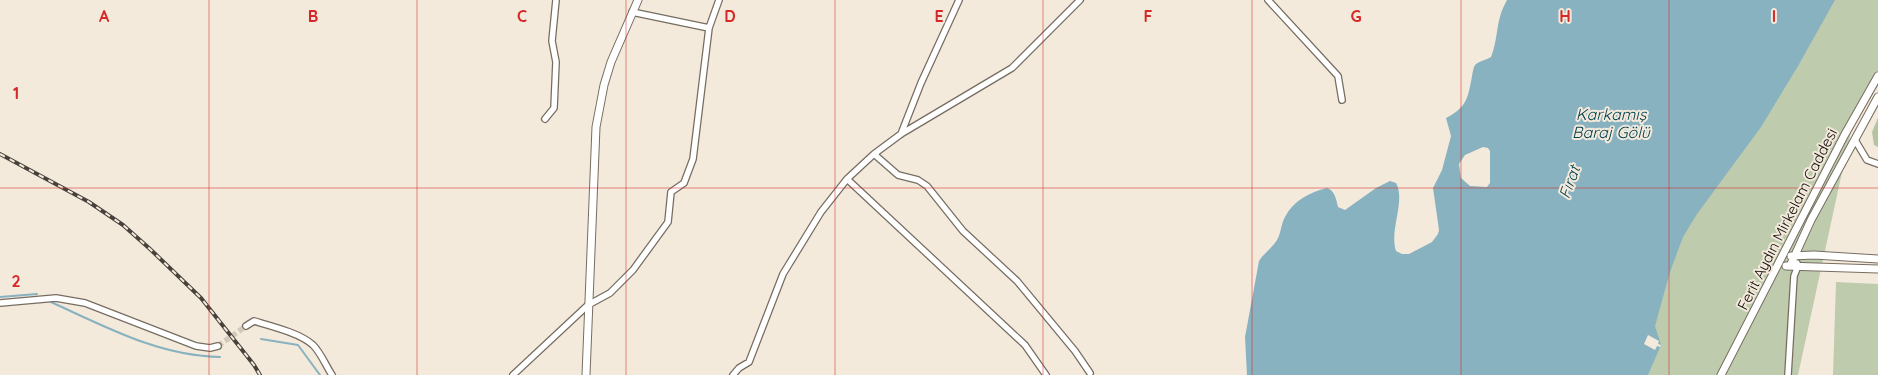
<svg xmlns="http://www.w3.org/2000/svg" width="1878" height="375" viewBox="0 0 1878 375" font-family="Quicksand,sans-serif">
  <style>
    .green { fill: #becbad }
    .forest { fill: #b5c3a1 }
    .water { fill: #88b2c0; fill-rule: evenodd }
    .pier { fill: #f4eadc }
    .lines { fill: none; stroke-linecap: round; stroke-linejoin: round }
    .stream { stroke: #88b2c0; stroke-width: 2 }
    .minor-tunnel { stroke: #d2c9bc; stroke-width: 5.5; stroke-dasharray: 5.5 3; stroke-linecap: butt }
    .minor-casing { stroke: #766d61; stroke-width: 8 }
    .tertiary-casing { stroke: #766d61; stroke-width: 9 }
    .minor { stroke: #fff; stroke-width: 5.5 }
    .tertiary { stroke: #fff; stroke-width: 7 }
    .rail-casing { stroke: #47423c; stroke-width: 4 }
    .rail { stroke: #f4eadc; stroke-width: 2; stroke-dasharray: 5.5; stroke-linecap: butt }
    .grid { fill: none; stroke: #d62828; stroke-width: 1; stroke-opacity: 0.55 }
    .labels { text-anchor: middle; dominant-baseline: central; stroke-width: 4; stroke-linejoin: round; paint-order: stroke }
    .street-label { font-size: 15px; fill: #100d09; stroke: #f4eadc }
    .water-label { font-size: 16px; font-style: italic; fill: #00414f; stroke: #f4eadc }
    .grid-label { font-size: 16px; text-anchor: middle; font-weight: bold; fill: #d62828; stroke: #f4eadc; stroke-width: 4; stroke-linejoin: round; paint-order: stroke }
  </style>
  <rect width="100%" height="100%" fill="#f4eadc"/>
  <path class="green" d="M1812,0H1878V73L1854,117L1798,375H1623L1662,298L1671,235Z
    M1836,282L1878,284V375H1833Z"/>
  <path class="forest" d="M1878,118V147L1874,145L1872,132Z"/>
  <path class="water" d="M1507,0H1835L1798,66L1761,127L1697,214L1683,237L1670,272L1655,326L1661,345L1648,375H1247L1245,337L1259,261C1264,253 1272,248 1277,240C1281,233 1281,224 1285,217C1293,201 1310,192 1327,188C1335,191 1336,199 1338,207L1345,210L1376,188L1390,181L1396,183C1406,201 1389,230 1396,251L1402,254H1409L1432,242L1438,234L1439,230L1433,188L1442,170L1451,136L1446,118C1467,107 1468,98 1472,76C1473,72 1473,67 1476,64C1480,61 1486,60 1491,57C1499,37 1495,21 1507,0ZM1483,147L1488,148L1490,151V183L1487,187L1470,186L1461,178L1459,164L1465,155Z"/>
  <path class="pier" d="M1648,335L1659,341L1658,344L1661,345L1660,347L1657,346L1655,350L1644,344Z"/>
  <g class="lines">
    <path class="stream" d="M0,297L37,294
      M51,302C106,327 159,356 220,357
      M261,339L298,345L320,375"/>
    <path class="minor-tunnel" d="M218,346L246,326"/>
    <g class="minor-casing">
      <path id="minor" d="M1268,0L1338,76L1342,100
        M632,12L709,28
        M545,119L554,108L556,62L552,41L556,0
        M901,134L921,83L959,0
        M1855,140L1867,160L1878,164
        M874,154L898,175L918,180L927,186L963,231L1017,281L1075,351L1090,373
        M847,179L1025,345L1046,375
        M0,303L56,298L85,303L196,346L210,348L218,346
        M246,326L254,321C271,326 300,333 313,345C321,353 326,366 332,375
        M513,375L588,305L610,293L633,270L668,222L671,192L684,183L693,159L709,28L719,0
        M733,375L739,368L749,362L783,274L821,212L847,179L874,154L901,134L1012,68L1080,0
        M1788,375L1794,276L1798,266L1797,263"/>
    </g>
    <g class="tertiary-casing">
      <path id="tertiary" d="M1791,256L1814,255L1878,259
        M1786,266L1878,269
        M1790,266L1811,220L1878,97
        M586,375L596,127L604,85L611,62L638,0
        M1721,375L1844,136L1878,76"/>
    </g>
    <use href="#minor" class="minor"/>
    <use href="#tertiary" class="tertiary"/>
    <g class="rail-casing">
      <path id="rail" d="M0,154L89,202L123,225L150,249L201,298L254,365L260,375"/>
    </g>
    <use href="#rail" class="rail"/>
  </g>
  <path class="grid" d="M209,0V375M417,0V375M626,0V375M835,0V375M1043,0V375M1252,0V375M1461,0V375M1669,0V375M0,188H1878"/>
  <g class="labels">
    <g class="street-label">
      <text transform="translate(1787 219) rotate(-63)">Ferit Aydın Mirkelam Caddesi</text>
    </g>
    <g class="water-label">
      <text x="1611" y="114">Karkamış<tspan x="1611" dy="18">Baraj Gölü</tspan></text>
      <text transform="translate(1569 182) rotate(-70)">Fırat</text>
    </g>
  </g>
  <g class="grid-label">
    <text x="104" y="22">A</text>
    <text x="313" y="22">B</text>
    <text x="522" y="22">C</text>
    <text x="730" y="22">D</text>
    <text x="939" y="22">E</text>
    <text x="1148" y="22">F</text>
    <text x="1356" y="22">G</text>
    <text x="1565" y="22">H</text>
    <text x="1774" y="22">I</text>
    <text x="16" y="99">1</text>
    <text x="16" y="287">2</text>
  </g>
</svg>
